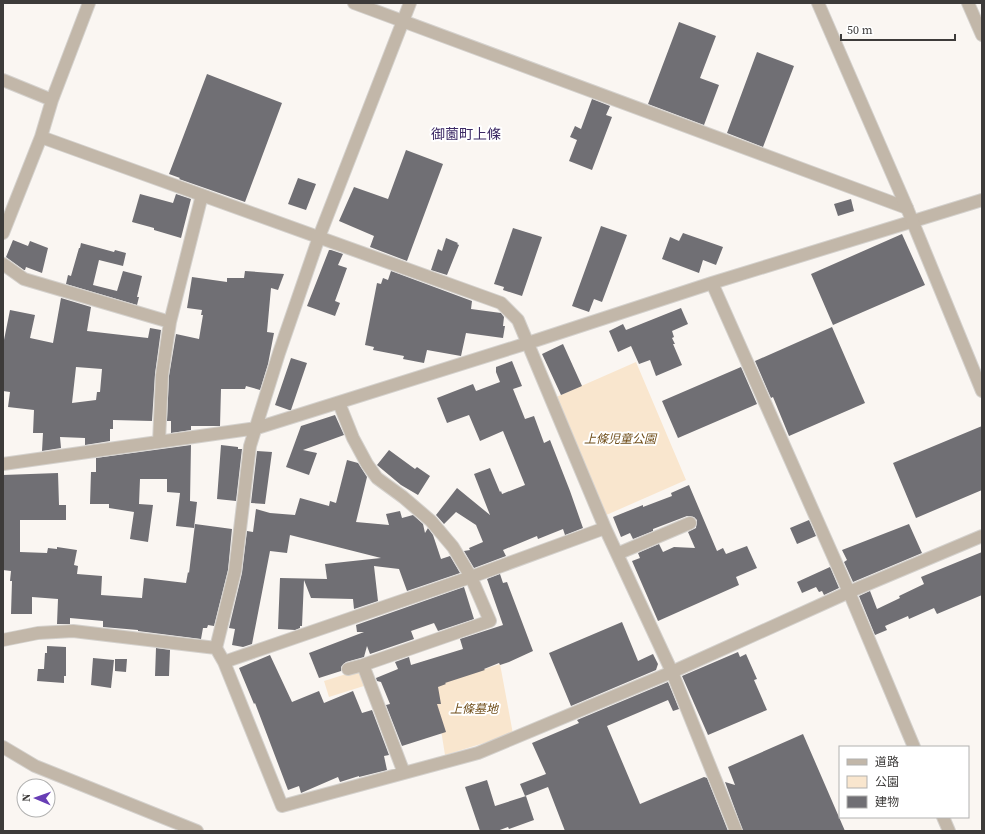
<svg xmlns="http://www.w3.org/2000/svg" width="985" height="834" viewBox="0 0 985 834" font-family="'Source Serif 4','Noto Sans JP',serif">
  <style>
    .green { fill: #f9e6ce }
    .building { fill: #706f74; fill-rule: evenodd }
    .lines { fill: none; stroke-linecap: round; stroke-linejoin: round }
    .minor-casing { stroke: #d4d1cd; stroke-width: 14 }
    .tertiary-casing { stroke: #d4d1cd; stroke-width: 14 }
    .minor { stroke: #c2b7a9; stroke-width: 12 }
    .tertiary { stroke: #c2b7a9; stroke-width: 12 }
    .labels { text-anchor: middle; dominant-baseline: central; stroke-width: 4; stroke-linejoin: round; paint-order: stroke }
    .park-label { font-size: 12px; font-style: italic; fill: #704e1a; stroke: #fff }
    .quarter-label { font-size: 14px; fill: #3d2a65; stroke: #fff }
  </style>
  <rect width="100%" height="100%" fill="#faf6f2"/>
  <path class="green" d="M636,362L686,480L604,516L554,398Z
    M500,664L513,734L445,755L434,686Z
    M362,669L367,685L329,697L324,681Z"/>
  <path class="building" d="M679,22L716,36L700,78L719,85L704,125L648,104Z
    M757,52L794,66L763,147L727,133Z
    M207,74L282,103L245,202L179,179L180,178L169,174Z
    M592,99L610,106L606,115L612,117L592,170L569,161L577,140L570,137L575,126L581,129Z
    M406,150L443,164L407,261L370,247L374,236L339,221L354,187L388,199Z
    M298,178L316,184L306,210L288,204Z
    M140,194L173,203L176,194L191,199L181,238L154,230V228L132,222Z
    M851,199L854,211L838,216L834,204Z
    M601,226L627,235L602,302L594,299L589,312L572,306Z
    M513,228L542,237L522,296L503,290L504,287L494,284Z
    M683,233L723,247L716,265L703,260L699,273L662,259L670,237L679,241Z
    M902,234L925,285L833,325L811,274Z
    M446,238L458,243L457,244L459,245L447,275L431,270L438,249L442,251Z
    M13,240L28,246L30,241L48,248L42,273L26,267L25,270H24L6,257Z
    M81,243L114,252L115,250L126,253L123,266L99,260L93,285L117,291L123,271L142,276L137,297H139L137,305L66,284L68,275L71,276L79,248H80Z
    M329,250H331L343,254L338,265L347,268L335,301L340,303L335,316L307,306Z
    M245,271L284,274L278,290L271,288L267,332L274,333L268,364L260,390L246,386L245,389H221L220,426H191V430L171,433V421H167L169,376L176,334L199,339L203,315H201L202,310L187,308L192,277L227,282V278H244Z
    M391,271L472,301L471,309L501,313L504,317L503,326H505L503,338L466,333L461,356L427,350L424,363L403,359L404,356L373,350L374,347L365,345L377,283L381,284L383,278L388,280Z
    M61,298L91,307L87,331L148,338L150,328L161,330L155,374L152,421L113,420V429H110V441L85,445V438L60,437L61,448L42,451L43,433H33L34,410L8,407L10,392L3,391V345L10,310L35,315L30,338L53,343ZM76,367L102,369L100,392H97L96,400L72,403Z
    M681,308L688,324L672,331L674,337L672,338L675,344H673L682,365L656,376L650,360L639,364L631,346L618,352L609,331L623,324L626,330Z
    M832,327L865,403L789,436L773,397L771,398L755,361Z
    M563,344L582,386L561,395L542,354Z
    M291,358L307,363L291,410H289L275,405Z
    M512,361L522,386L513,389L525,419L534,416L544,443L550,440L570,491L583,528L565,535L563,529L538,539L537,536L503,550L506,556L474,568L464,551L470,550L469,548L483,542L476,525L456,512L444,524L436,515L457,488L490,515L474,474L490,468L500,492L501,491L502,494L525,485L503,431L480,441L469,415L447,423L437,398L473,384L476,391L500,382L496,372V367Z
    M741,367L757,404L678,438L662,401Z
    M335,415L344,435L303,450L317,453L309,475L286,467L301,426Z
    M982,426V490L916,518L893,463Z
    M191,445L190,501L197,502L194,528L176,526L180,493L167,492V479H140L139,504L153,505L148,542L130,539L134,512L109,508V504H90L91,472H96V458Z
    M221,445L238,447V449H242L236,501L217,499Z
    M389,450L415,469L417,467L430,476L418,495L401,485L377,465Z
    M257,451L272,452L265,504L251,503Z
    M347,460L358,463L367,477L356,522L389,525L386,514L400,511L402,518L413,515L423,524L425,533L428,528L433,535L441,559L450,556L460,573L407,591L399,569L374,566L378,601L354,609L353,599L311,598L304,580L302,626H300V628L295,630L278,629L280,578L327,579L325,564L381,558L290,535L287,553L270,551L252,644L243,647L232,645L235,629L229,628L242,573L247,531L253,532L256,509L270,513L295,515L300,498L329,506L330,501L336,503Z
    M58,473L59,505H66V520H20V552L47,553L48,548L57,549V547L77,550L74,565L78,566L77,574L102,576L101,595L142,598L144,578L186,583L188,572L189,573L195,524L232,529L228,570L214,626L208,625L207,628H203L201,639L138,631V630L103,627V621L70,618V624H57L58,599L32,597V614H11L12,581H10L11,571L3,570V475Z
    M689,485L717,551L723,548L726,554L747,546L757,568L736,577L739,585L658,621L632,561L640,558L638,553L659,544L663,552L674,547L695,548L688,532L696,528L697,520L694,517L687,516L653,529V531L633,539L630,533L621,537L613,517L643,505V507L672,496L671,493Z
    M809,520L816,536L797,544L790,528Z
    M909,524L922,553L853,582L844,562L847,560L842,550Z
    M982,552V595L937,614L934,608L909,619L908,616L885,626L887,630L875,635L859,596L870,591L877,609L900,598L899,596L924,584L921,577Z
    M830,567L839,588L824,595L822,591L819,592L816,587L802,593L797,582Z
    M500,574L503,583L507,582L533,651L509,662L500,665L499,663L484,669L485,670L445,683L446,684L438,687L441,704H437L446,732L402,746L386,705L390,704L381,682L377,681L376,678L398,669L395,662L409,657L411,665L463,649L460,639L503,625L487,579Z
    M464,587L474,619L438,631L434,623L411,631L414,639L370,654L367,646L364,657L346,662L341,667V671L319,678L309,653L364,632H357L356,625Z
    M622,622L638,661L653,654L658,664L656,670L571,706L549,653Z
    M47,646L66,647V676H64V683L37,681L38,669H44L45,653H47Z
    M156,648L170,650L169,676H155Z
    M738,652L740,657L746,654L757,679L754,680L767,710L708,735L682,676Z
    M270,655L292,702L319,691L324,703L353,691L362,713L372,710L389,755L384,756L387,770L359,777V776L340,782L338,777L301,793L299,786L288,790L255,703L254,704L239,668Z
    M93,658L114,660L111,688L91,685Z
    M115,659H127L126,672L115,671Z
    M668,682L679,709L673,711L668,700L607,726L640,804L704,777L707,778L728,831H565L548,787L525,796L520,784L546,774L532,743L579,723L577,720Z
    M803,734L845,831H743L725,782L735,785L728,767Z
    M487,780L495,806L526,796L534,820L509,829L508,827L497,831H480L465,787Z"/>
  <g class="lines">
    <g class="minor-casing">
      <path id="minor" d="M354,3L907,208
        M968,3L982,35
        M3,80L52,100
        M41,137L501,303L518,320L605,528L672,672L736,831
        M3,233L41,137L52,100L89,3
        M3,264L24,279L170,322
        M712,283L849,592L914,747
        M159,442L162,375L170,322L202,195
        M3,464L257,428L528,343L712,283L982,200
        M617,554L690,523
        M3,640L38,633L73,631L216,648L224,662L282,806L478,753L672,672L849,592L982,536
        M216,648L235,571L250,446L279,353L319,237L410,3
        M224,662L471,577L453,547L431,521L403,497L377,478L367,464L353,438L339,403
        M348,669L363,665
        M3,747L35,766L197,831
        M404,773L363,665L490,621L471,577L605,528
        M943,817L949,831"/>
    </g>
    <g class="tertiary-casing">
      <path id="tertiary" d="M818,3L907,208L982,391"/>
    </g>
    <use href="#minor" class="minor"/>
    <use href="#tertiary" class="tertiary"/>
  </g>
  <g class="labels">
    <g class="park-label">
      <text x="620" y="439">上條児童公園</text>
      <text x="474" y="709">上條墓地</text>
    </g>
    <g class="quarter-label">
      <text x="466" y="134">御薗町上條</text>
    </g>
  </g>
  <rect width="985" height="834" fill="none" stroke="#3d3b3a" stroke-width="8"/>
  <rect x="839" y="746" width="130" height="72" fill="#ffffff" stroke="#b1b1b0"/>
  <rect x="847" y="759" width="20" height="6" fill="#c2b7a9" stroke="#b1b1b0"/>
  <text x="875" y="766" font-size="12" fill="#3d3b3a">道路</text>
  <rect x="847" y="776" width="20" height="12" fill="#f9e6ce" stroke="#b1b1b0"/>
  <text x="875" y="786" font-size="12" fill="#3d3b3a">公園</text>
  <rect x="847" y="796" width="20" height="12" fill="#706f74" stroke="#b1b1b0"/>
  <text x="875" y="806" font-size="12" fill="#3d3b3a">建物</text>
  <g transform="translate(36 798) rotate(272)"><circle r="19" fill="#ffffff" stroke="#b1b1b0"/>
  <path d="M0-3L7 15L0 10L-7 15Z" fill="#673db5"/>
  <text y="-6" font-size="11" font-weight="bold" text-anchor="middle" fill="#3d3b3a">N</text>
  </g>
  <path d="M841 34v6h114v-6" fill="none" stroke="#3d3b3a" stroke-width="2"/>
  <text x="847" y="34" font-size="12" fill="#3d3b3a" stroke="#ffffff" stroke-width="3" paint-order="stroke">50 m</text>
</svg>
